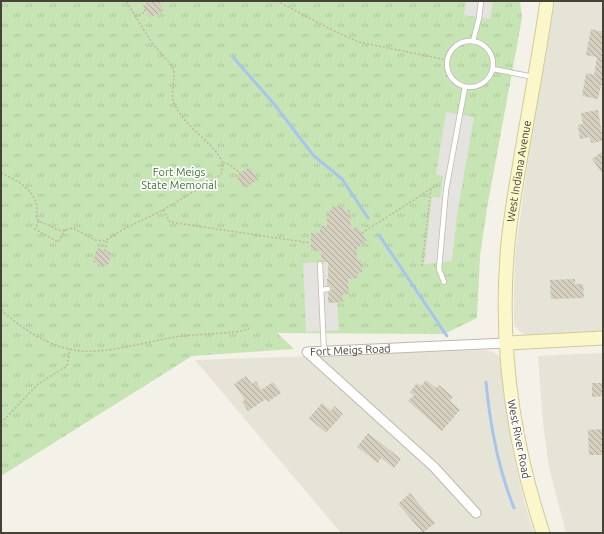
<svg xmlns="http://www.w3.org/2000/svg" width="604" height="534" viewBox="0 0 604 534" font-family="Ubuntu,sans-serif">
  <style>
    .residential { fill: #e6e4d6 }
    .park { fill: url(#park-tufts) }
    .parking { fill: #e4e3df }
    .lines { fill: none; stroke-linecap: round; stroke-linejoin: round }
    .stream { stroke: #a8c5eb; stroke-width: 3 }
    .building { fill: url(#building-back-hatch) }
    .lane-casing { stroke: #bebaab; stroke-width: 6 }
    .street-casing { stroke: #bebaab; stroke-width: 11 }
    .secondary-casing { stroke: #cfca9a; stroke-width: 15 }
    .path { stroke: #beb89d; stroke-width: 1.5; stroke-dasharray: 2 2; stroke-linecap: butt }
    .lane { stroke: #fff; stroke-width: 4.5 }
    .street { stroke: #fff; stroke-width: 9 }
    .secondary { stroke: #fbf7ca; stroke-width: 13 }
    .labels { text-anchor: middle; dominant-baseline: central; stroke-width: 3.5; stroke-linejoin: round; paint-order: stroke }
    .park-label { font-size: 11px; fill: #3d742e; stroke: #fff }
    .street-label { font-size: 11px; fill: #464237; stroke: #fff }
  </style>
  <defs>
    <pattern id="park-tufts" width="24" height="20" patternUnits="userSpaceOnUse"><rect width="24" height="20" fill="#c7e4b4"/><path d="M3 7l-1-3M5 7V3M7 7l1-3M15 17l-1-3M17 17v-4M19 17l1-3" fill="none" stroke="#acc59b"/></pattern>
    <pattern id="building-back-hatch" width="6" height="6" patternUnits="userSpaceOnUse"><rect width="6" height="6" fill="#d4cfbe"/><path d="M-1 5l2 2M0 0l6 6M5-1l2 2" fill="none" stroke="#aeaa9b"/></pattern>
  </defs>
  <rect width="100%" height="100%" fill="#f3f1e8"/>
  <path class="residential" d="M555,1H603V332L527,336L519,331L514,325V292L515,255L531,139Z
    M485,350L493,352L500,357L504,399L513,455L525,505L534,533H341L195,360Z
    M603,353V533H566L549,467L543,422L538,356Z"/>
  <path class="park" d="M1,1H520L522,18L487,208L480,256L477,318L444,334L277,333L294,349L192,356L1,476Z"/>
  <path class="parking" d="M466,1H493L490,19L464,15Z
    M446,112L474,117L457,215L452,261L424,264L432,197L440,198L443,176L436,174Z
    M328,262V303L337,302L339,330L306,332L303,263Z"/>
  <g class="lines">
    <path class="stream" d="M233,57L274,104L313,155L342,179L368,218
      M379,235L447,336
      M486,382C490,425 498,468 514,508"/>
  </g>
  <path class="building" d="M150,1H158L164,10L150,18L143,5Z
    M591,29L603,32V85H601L598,99L582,96L586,73L594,75L597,57L586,55Z
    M598,110L603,141L591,143L590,137L580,139L578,125L583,124L581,113Z
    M603,151V175L592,159Z
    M250,167L258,180L244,188L236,175Z
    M344,206L345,211L350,210L351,230L357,226L367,241L357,248V261L362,260V273H358V278L348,279L349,294H343V302L328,303V293L331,292L332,289L331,286L327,285V279H329L328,262H323L321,260V251H311V233H320V226H327V211H331V207Z
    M97,248L112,253L107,267L93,262Z
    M575,279V284H583L584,298L551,299L550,280Z
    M246,376L252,384L256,381L261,390L273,382L281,393L268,402L266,399L248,411L242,402L245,400L234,384Z
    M426,380L436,388L439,385L453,397L450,401L460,410L442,431L408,401L414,395L410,392L417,383L421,386Z
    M592,383H603V396L592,397Z
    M322,403L331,411L334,406L343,414L326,433L309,418Z
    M603,429V455H589L588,430Z
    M368,433L401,459L394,468L381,458L378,463L357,447Z
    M410,493L435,523L423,533L398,504Z"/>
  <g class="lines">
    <g class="lane-casing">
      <path id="lane" d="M447 64a23 23 0 1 1 46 0a23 23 0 1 1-46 0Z
        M473,41L479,18L481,1
        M493,69L534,77
        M320,264L324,352
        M444,282L439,269L446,190L465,87
        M321,290L328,289"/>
    </g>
    <g class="street-casing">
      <g id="street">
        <path id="s1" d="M476,513L434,467L307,352L506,343"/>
      </g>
    </g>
    <g class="secondary-casing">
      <g id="secondary">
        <path d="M506,343L603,338"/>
        <path id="s2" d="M543,533C513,443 500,350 507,255C509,226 514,197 519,168C528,113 539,57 547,1"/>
      </g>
    </g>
    <path class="path" d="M277,1L336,32L359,42L447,60
      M135,17L145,12V9
      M223,163L229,164L240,173
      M1,173C16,180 33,188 37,206C38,212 34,216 39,221L58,230L61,231L73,228L95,240L105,241L122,230L163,210L213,180L221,174L223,163L220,157C206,137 184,126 174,103C169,91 178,78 172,66L152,43L126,1
      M163,210L170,222L310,243
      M39,221L35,229L58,242L66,229
      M362,233L440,183
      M105,251L107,241
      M422,266L431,188
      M1,310C24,330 50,348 81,351C112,353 144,342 175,337C197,334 219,334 241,331L248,329L251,326
      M1,423L38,384L67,366L70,349"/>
    <use href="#lane" class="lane"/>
    <use href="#street" class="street"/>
    <use href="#secondary" class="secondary"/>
  </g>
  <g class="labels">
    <g class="park-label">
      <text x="179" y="172">Fort Meigs<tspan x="179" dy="13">State Memorial</tspan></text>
    </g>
    <g class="street-label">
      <text stroke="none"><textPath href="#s2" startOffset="367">West Indiana Avenue</textPath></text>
      <text stroke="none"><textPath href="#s1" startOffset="277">Fort Meigs Road</textPath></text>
      <text transform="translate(519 439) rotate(79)">West River Road</text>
    </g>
  </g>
  <rect width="604" height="534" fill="none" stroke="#464237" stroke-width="4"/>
</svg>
